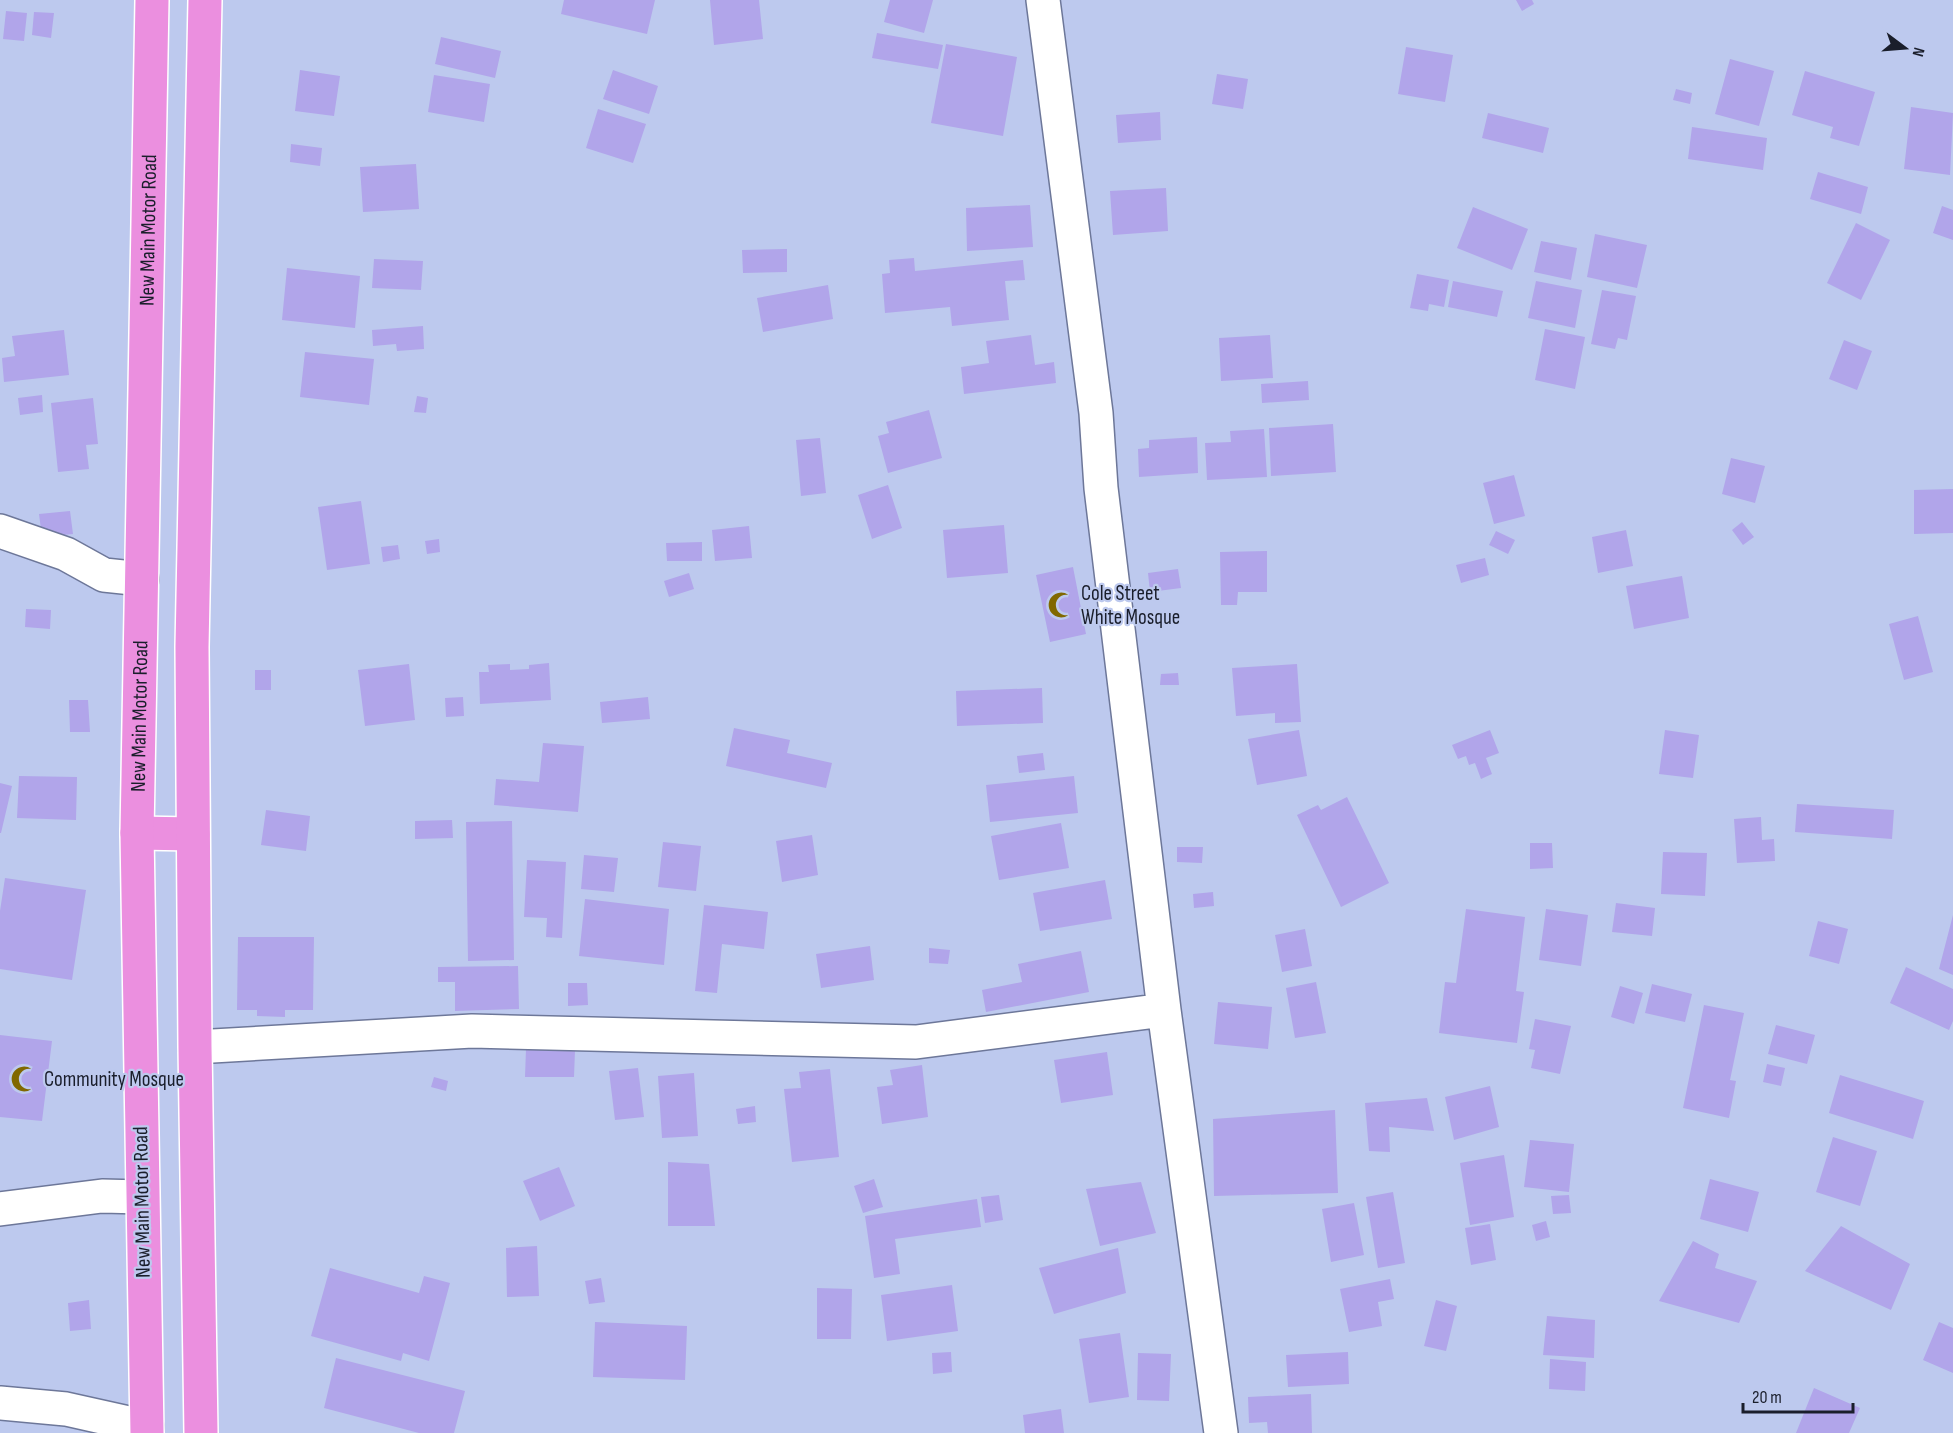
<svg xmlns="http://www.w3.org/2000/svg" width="1953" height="1433" viewBox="0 0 1953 1433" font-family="'Sofia Sans Condensed',sans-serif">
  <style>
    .building { fill: #b1a5ea }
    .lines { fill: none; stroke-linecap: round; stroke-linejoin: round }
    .minor-casing { stroke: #6d7799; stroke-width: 36 }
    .highway-casing { stroke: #fff; stroke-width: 36 }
    .minor { stroke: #fff; stroke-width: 33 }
    .highway { stroke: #eb8fdf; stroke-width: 33 }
    .labels { text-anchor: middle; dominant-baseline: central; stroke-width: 4.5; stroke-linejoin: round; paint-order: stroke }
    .street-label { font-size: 21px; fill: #1a1e2b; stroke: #bdc9ee }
    .poi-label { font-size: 21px; fill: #1a1e2b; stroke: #bdc9ee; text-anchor: start }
  </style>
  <rect width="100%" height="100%" fill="#bdc9ee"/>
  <path class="building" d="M564,0H655L647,34L561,14Z
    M710,0H759L763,39L714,45Z
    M890,0H933L924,33L884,22Z
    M1516,0H1532L1534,4L1522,11Z
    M6,11L27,13L24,41L3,39Z
    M34,12L54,13L51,38L32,35Z
    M877,33L943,45L938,69L872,58Z
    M441,37L501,51L495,78L435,64Z
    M946,44L1017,57L1003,136L931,123Z
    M1406,47L1453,55L1445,102L1398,94Z
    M1730,59L1774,71L1759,126L1715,114Z
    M300,70L340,76L334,116L295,111Z
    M613,70L658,86L649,114L603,99Z
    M1805,71L1875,92L1859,146L1830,138L1833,127L1792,115Z
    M1217,74L1248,79L1243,109L1212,104Z
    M434,75L490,84L484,122L428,112Z
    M1676,89L1692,93L1690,104L1673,100Z
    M1911,107L1953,113L1950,175L1904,169Z
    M598,109L646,124L633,163L586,148Z
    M1160,112L1161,140L1118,143L1116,115Z
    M1488,113L1549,128L1543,153L1482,138Z
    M1692,127L1767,138L1763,170L1688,159Z
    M291,144L322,148L320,166L290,162Z
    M416,164L419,209L363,212L360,167Z
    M1818,172L1868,187L1861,214L1810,199Z
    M1166,188L1168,231L1113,235L1110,191Z
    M1030,205L1033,247L967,251L966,208Z
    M1942,206L1953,210V240L1933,233Z
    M1473,207L1528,229L1512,270L1457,248Z
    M1856,223L1890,240L1861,300L1827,283Z
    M1595,234L1647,245L1637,288L1587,277Z
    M1541,241L1577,248L1571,280L1534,272Z
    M787,249V272L743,273L742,250Z
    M914,258L915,271L1023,260L1025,280L1005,281L1009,320L952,326L950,307L885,313L882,274L890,273L889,260Z
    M374,259L423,261L421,290L372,288Z
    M287,268L360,276L355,328L282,320Z
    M1417,274L1449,280L1444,307L1429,304L1428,311L1410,308Z
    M1453,281L1503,291L1497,317L1448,307Z
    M1536,281L1582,290L1575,328L1528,318Z
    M828,285L833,319L763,332L757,298Z
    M1602,290L1636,296L1627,340L1618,338L1615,349L1591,344Z
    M423,326L424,349L397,351L396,344L373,346L372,330Z
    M1545,329L1585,337L1575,389L1535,380Z
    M64,330L69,375L4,382L2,358L15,356L12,336Z
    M1031,335L1035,365L1054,362L1056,383L964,394L961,367L989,363L986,341Z
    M1270,335L1273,378L1221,381L1219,338Z
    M1844,340L1872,351L1857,390L1829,379Z
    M305,352L374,359L369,405L300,397Z
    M1308,381L1309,400L1262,403L1261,384Z
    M42,395L43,412L20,415L18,398Z
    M417,396L428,398L426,413L414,412Z
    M93,398L98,444L86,445L89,469L58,472L51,403Z
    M929,410L942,458L888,473L878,436L889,433L886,422Z
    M1333,424L1336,472L1271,476L1269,428Z
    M1264,429L1267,477L1207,480L1205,443L1231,442L1230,431Z
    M1197,437L1198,473L1139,477L1138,449L1149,448V440Z
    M820,438L826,493L801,496L796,440Z
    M1731,458L1765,466L1755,503L1722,494Z
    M1514,475L1525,516L1494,524L1483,483Z
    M888,485L902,528L872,539L858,495Z
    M1953,489V533L1914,534V490Z
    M361,501L370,564L327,570L318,507Z
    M70,511L73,534L42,537L39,514Z
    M1742,522L1754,537L1743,545L1732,530Z
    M1004,525L1008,573L947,578L943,530Z
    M749,526L752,558L715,561L712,530Z
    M1626,530L1633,566L1598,573L1592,537Z
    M1496,531L1515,540L1508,554L1489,545Z
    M439,539L440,552L427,554L425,541Z
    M702,542V561H667L666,543Z
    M398,545L400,559L383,562L381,547Z
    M1267,551V592H1238L1237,605H1221L1220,552Z
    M1485,558L1489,575L1461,583L1456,565Z
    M1073,567L1086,634L1050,642L1036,575Z
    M1178,569L1181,588L1150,592L1148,573Z
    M689,573L694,589L669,597L664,581Z
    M1682,576L1689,618L1634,629L1626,586Z
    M26,609L51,610L50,629L25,627Z
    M1918,616L1933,672L1904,680L1889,624Z
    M549,663L551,700L480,704L479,672H489L488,665L510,664V670L529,669V665Z
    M409,664L415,720L365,726L358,670Z
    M1297,664L1301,722L1275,723V713L1236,716L1232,668Z
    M255,670H271V690H255Z
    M1178,673L1179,685H1160L1161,674Z
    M1042,688L1043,723L957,726L956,691Z
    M463,697L464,716L446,717L445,698Z
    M648,697L650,719L602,723L600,702Z
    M69,700H88L90,732H70Z
    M734,728L790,740L787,753L832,763L826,788L726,766Z
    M1299,730L1307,776L1257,785L1248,739Z
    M1490,730L1499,753L1486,758L1492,774L1481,779L1475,763L1469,765L1466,756L1458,759L1452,745Z
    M1665,730L1699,735L1693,778L1659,774Z
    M543,743L584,746L578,812L494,805L496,779L539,782Z
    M1043,753L1045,770L1019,773L1017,756Z
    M19,776L77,777L76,820L17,818Z
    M1074,776L1078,813L990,822L986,785Z
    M0,783L12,786L1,833H0Z
    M1347,797L1389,883L1341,907L1297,815L1318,805L1321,810Z
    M1797,804L1894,810L1892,839L1795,832Z
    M266,810L310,816L306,851L261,845Z
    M1761,817L1762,840L1774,839L1775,861L1737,863L1734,819Z
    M452,820L453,838L415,839V821Z
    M512,821L514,960L468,961L466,822Z
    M1061,823L1069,868L999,880L991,836Z
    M812,835L818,875L782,882L776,841Z
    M663,842L701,846L696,891L658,887Z
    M1530,843H1552L1553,868L1530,869Z
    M1177,847H1203L1202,863L1177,862Z
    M1663,852L1707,853L1705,896L1661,894Z
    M584,855L618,858L614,892L581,889Z
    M527,860L566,862L562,938L546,937L547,918L524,917Z
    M5,878L86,890L72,980L0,969V911Z
    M1105,880L1112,919L1040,931L1033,893Z
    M1213,892L1214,906L1194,908L1193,894Z
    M585,899L669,909L664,965L579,956Z
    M1616,903L1655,908L1652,936L1612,932Z
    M704,905L768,912L764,949L722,944L717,993L695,991Z
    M1466,909L1525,917L1516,991L1524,992L1517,1043L1439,1033L1445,982L1456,983Z
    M1546,909L1588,915L1581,966L1539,960Z
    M1953,915V975L1939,969Z
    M1818,921L1848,929L1839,964L1809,956Z
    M1305,929L1312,966L1282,972L1275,935Z
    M238,937H314L313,1010H285V1017L257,1016V1010H237Z
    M870,946L874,980L821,988L816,954Z
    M929,948L950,950L948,964L929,963Z
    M1081,951L1089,992L986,1012L982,990L1022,982L1018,964Z
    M518,966L519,1009L455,1011V982H438V967Z
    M1906,967L1953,989V1021L1949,1030L1890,1003Z
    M1316,982L1326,1033L1295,1038L1286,988Z
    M568,983H587L588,1005L568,1006Z
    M1652,984L1692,994L1685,1022L1645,1013Z
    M1620,986L1643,993L1634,1024L1611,1017Z
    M1218,1002L1272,1007L1268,1049L1214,1044Z
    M1704,1005L1744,1013L1730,1080L1736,1081L1729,1118L1683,1108Z
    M1535,1019L1571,1026L1560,1074L1531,1068L1535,1050L1529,1049Z
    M1776,1025L1815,1035L1807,1064L1768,1054Z
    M0,1035L52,1041L42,1121L0,1117Z
    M526,1049L575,1050L574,1077H525Z
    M1107,1052L1113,1095L1061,1103L1054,1060Z
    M1767,1064L1785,1068L1781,1086L1763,1082Z
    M922,1065L928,1117L882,1124L877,1087L893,1085L890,1070Z
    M638,1068L644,1117L615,1120L609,1071Z
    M830,1069L839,1157L792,1162L784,1089L801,1088L799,1072Z
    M694,1073L698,1136L662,1138L658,1076Z
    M1840,1075L1924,1101L1913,1139L1829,1113Z
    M434,1077L448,1081L446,1091L431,1087Z
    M1490,1086L1499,1127L1454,1140L1445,1097Z
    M1427,1098L1434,1131L1389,1127L1390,1152L1369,1151L1365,1103Z
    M755,1106L756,1122L738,1124L736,1109Z
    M1335,1110L1338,1193L1214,1196L1213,1119Z
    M1833,1137L1877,1151L1860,1206L1816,1192Z
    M1530,1140L1574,1144L1569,1192L1524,1187Z
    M1504,1155L1514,1217L1470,1225L1460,1163Z
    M668,1162L709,1164L715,1226H668Z
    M559,1167L575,1206L540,1221L523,1181Z
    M874,1179L883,1207L863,1213L854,1186Z
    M1710,1179L1759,1192L1748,1232L1700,1219Z
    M1141,1182L1156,1233L1100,1246L1086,1189Z
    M1393,1192L1405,1263L1378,1268L1366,1197Z
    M999,1195L1003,1220L985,1223L981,1197Z
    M1569,1195L1571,1213L1553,1214L1551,1196Z
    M977,1199L981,1227L895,1239L900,1274L874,1278L865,1216Z
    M1354,1203L1364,1255L1331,1262L1322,1209Z
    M1546,1221L1550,1237L1536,1241L1532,1225Z
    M1490,1224L1496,1260L1471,1265L1465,1228Z
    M1841,1226L1910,1264L1891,1310L1805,1271Z
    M1693,1241L1719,1254L1715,1268L1757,1281L1739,1323L1659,1301Z
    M537,1246L539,1296L507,1297L506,1248Z
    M1118,1248L1126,1293L1054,1314L1039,1268Z
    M330,1268L419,1293L424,1276L450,1283L429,1361L403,1353L401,1361L311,1336Z
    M601,1278L605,1302L589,1304L585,1281Z
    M1390,1279L1394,1299L1378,1302L1382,1326L1349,1332L1340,1289Z
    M952,1285L958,1331L887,1341L881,1295Z
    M817,1288L852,1289L851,1339H817Z
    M89,1300L91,1329L70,1331L68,1303Z
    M1436,1300L1457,1306L1446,1351L1424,1346Z
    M1547,1316L1595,1320L1594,1358L1543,1355Z
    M595,1322L687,1326L685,1380L593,1377Z
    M1939,1322L1953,1328V1373L1923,1360Z
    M1120,1333L1129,1397L1089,1403L1079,1339Z
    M951,1352L952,1372L933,1374L932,1353Z
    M1348,1352L1349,1384L1288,1387L1286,1355Z
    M1138,1353L1171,1354L1169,1401L1137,1400Z
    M336,1358L465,1391L454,1433H419L324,1408Z
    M1550,1359L1586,1362L1585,1391L1549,1389Z
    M1814,1388L1860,1408L1849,1433H1796Z
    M1311,1394L1312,1433H1268L1267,1422L1249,1423L1248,1397Z
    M1061,1409L1064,1433H1025L1023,1415Z"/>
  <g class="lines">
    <g class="minor-casing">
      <path id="minor" d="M1043,0L1096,413L1101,488L1164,1010L1221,1433
        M0,531L66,554L104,575L142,579
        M195,1047L472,1031L916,1042L1164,1010
        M0,1209L102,1196L142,1197
        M0,1403L66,1409L147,1427"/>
    </g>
    <g class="highway-casing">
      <g id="highway">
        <path d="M137,833L193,834"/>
        <path id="s1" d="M147,1433L137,833L152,0"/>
        <path d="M201,1433L195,1047L192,647L205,0"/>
      </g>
    </g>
    <use href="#minor" class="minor"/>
    <use href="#highway" class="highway"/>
  </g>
  <defs>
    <g id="mosque-bare" transform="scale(2.07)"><path d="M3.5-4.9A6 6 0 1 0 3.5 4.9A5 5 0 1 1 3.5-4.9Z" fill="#816800" stroke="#bdc9ee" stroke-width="2.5" paint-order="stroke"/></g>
  </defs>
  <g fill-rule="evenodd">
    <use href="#mosque-bare" x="1061" y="605"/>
    <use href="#mosque-bare" x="24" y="1079"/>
  </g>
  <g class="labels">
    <g class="street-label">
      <text stroke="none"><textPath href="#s1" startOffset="1203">New Main Motor Road</textPath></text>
      <text stroke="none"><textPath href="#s1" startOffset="717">New Main Motor Road</textPath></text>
      <text transform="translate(142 1202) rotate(-91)">New Main Motor Road</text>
    </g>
    <g class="poi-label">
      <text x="1081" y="593">Cole Street<tspan x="1081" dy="24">White Mosque</tspan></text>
      <text x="44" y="1079">Community Mosque</text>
    </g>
  </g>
  <g transform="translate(1905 48) rotate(106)" stroke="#bdc9ee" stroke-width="4.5" paint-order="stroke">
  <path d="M0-4.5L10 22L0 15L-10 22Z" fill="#1a1e2b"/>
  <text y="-9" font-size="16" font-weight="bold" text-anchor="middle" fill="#1a1e2b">N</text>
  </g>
  <path d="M1743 1403v9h110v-9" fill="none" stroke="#1a1e2b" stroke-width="3"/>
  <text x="1752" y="1403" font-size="18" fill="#1a1e2b" stroke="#bdc9ee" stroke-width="4.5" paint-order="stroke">20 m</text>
</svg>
